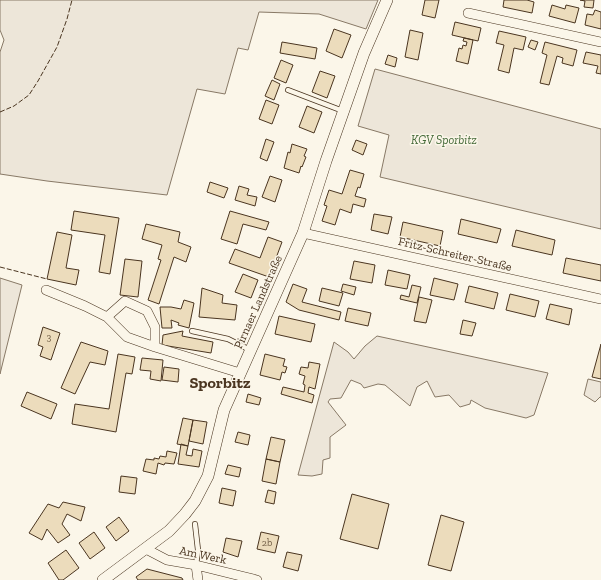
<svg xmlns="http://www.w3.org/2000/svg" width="601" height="580" viewBox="0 0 601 580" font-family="'Zilla Slab',serif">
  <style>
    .green { fill: #ede6d9; stroke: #887966 }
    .building { fill: #ecdcbc; stroke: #4a3520 }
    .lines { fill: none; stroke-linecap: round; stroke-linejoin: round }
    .service-casing { stroke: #4a3520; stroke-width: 6 }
    .minor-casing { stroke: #4a3520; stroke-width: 10 }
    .tertiary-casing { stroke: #4a3520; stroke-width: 12 }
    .service { stroke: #fbf6e9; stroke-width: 4.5 }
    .minor { stroke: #fbf6e9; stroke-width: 9 }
    .tertiary { stroke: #fbf6e9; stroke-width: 11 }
    .fence { stroke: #4a3520; stroke-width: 1; stroke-dasharray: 5 2; stroke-linecap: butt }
    .labels { text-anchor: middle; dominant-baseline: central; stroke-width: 3; stroke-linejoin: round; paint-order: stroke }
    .number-label { font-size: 10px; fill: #725f47 }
    .park-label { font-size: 12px; font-style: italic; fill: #436837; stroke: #fbf6e9 }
    .street-label { font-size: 12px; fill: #4a3520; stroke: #fbf6e9 }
    .district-label { font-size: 16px; font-weight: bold; fill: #4a3520; stroke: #fbf6e9 }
  </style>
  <rect width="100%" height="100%" fill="#fbf6e9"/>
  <path class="green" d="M0,0H378L366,29L319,14L259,12L248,50L238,48L225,94L197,89L167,195L47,181L0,174V52L4,40L0,30Z
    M375,69L601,129V229L380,177L389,135L358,126Z
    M0,278L22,285L0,374Z
    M377,336L548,373L534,415L526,418L485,408L471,400L470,404L460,407L449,395L435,397L427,381L417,387L410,406L385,385L378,384L364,388L361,384L351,380L341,398L330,399L328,402L346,425L330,437V458L323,460L322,474L312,476L298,475L334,342L348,352L354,359L365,346Z
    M588,379L601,382V397H600L595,402L584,395Z"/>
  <path class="building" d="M425,0H439L435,18L422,15Z
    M504,0H527L534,2L532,13L503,7Z
    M580,0H594L593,8L584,7L585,1Z
    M552,5L565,9L566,5L579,8L575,23L549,16Z
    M595,10L601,12V29L585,25L587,14L593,15Z
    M455,22L481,28L478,41L452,35Z
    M334,29L351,35L342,58L326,51Z
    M410,30L423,33L418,60L405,57Z
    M499,31L526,37L523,50L514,48L509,73L498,70L504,45L496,43Z
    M464,38L473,40L468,64L456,61L459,48L462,49L463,45L466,46L467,42L463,41Z
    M531,40L538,42L535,50L528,47Z
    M282,42L317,48L315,59L280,53Z
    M545,42L577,50L573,66L562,63L563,58L557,56L549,85L540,83L547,55L542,53Z
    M586,52L601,55V74L596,73L598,66L583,63Z
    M388,55L397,58L395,67L385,64Z
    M281,60L293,65L286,83L274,78Z
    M320,71L335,76L327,98L312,92Z
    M272,80L280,84L274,100L265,96Z
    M266,100L279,105L272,124L259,119Z
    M307,106L322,112L314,133L299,127Z
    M266,139L274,142L267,161L260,158Z
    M356,140L367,144L363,155L352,150Z
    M292,144L307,149L304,156L306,157L302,167L301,166L299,173L284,168L288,152L290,153Z
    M350,170L364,174L360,188L358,187L355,196L366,199L364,207L353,204L351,213L340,209L335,225L322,221L327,206L324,205L329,190L342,194Z
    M270,176L282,180L275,202L262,197Z
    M210,182L228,188L224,198L207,192Z
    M239,186L249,189L247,195L257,197L255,206L235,200Z
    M74,211L119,218L110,274L99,272L105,235L71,230Z
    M230,211L269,222L266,230L243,224L237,244L221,239Z
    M374,214L392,217L388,234L371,230Z
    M461,219L501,229L497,243L458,234Z
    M403,222L443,231L440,246L400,237Z
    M146,224L180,232L178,242L191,247L186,262L174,257L159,304L148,300L161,260L158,259L162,245L142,239Z
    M516,230L555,240L552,255L512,246Z
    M57,232L72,235L66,268L79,270L76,285L47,279Z
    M268,237L282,242L269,277L229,263L235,249L260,258Z
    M566,258L601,265V281L563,273Z
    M125,259L142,261L138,297L120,295Z
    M354,261L375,265L372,283L350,279Z
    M388,270L410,275L407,289L385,285Z
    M243,274L258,280L251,298L235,292Z
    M434,278L458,284L454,300L430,295Z
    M293,284L307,289L302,302L341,312L339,320L299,310L286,302Z
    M343,284L356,287L354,295L341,291Z
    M412,285L421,287L417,303L400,299L401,295L409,297Z
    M469,286L498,293L494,309L465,302Z
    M202,288L223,295L222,303L237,305L235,320L199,317Z
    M322,288L343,293L339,306L319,301Z
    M510,294L539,301L535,317L506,310Z
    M419,297L432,300L426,323L414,321Z
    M184,300L194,303L189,328L178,325L179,323L171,320L172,328H162L160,307H171L181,309Z
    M550,304L572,309L569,325L546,319Z
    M348,308L371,313L368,326L345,321Z
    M279,316L315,324L311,342L275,334Z
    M463,320L476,323L472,336L460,334Z
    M43,327L60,333L51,360L40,356L43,347L38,345Z
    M183,331L182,336L213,342L211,353L162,345L163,335Z
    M81,342L108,351L105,365L90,362L75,394L61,388Z
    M601,344V379L592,377Z
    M118,354L135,357L132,374L126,373L116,432L72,424L75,404L109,409Z
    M265,354L285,359L283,366L287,367L285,373L282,372L280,380L260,375Z
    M142,358L163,360L161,381L150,379L151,371L140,370Z
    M309,362L320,364L315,389L309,387L308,393L314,395L312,403L281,394L283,387L304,392L305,385L303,384L305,376L299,374L301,367L308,368Z
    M164,367L179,369L178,382L162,380Z
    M27,392L57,404L51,419L21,406Z
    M248,394L261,398L259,405L246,402Z
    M183,418L193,420L188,446L177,444Z
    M193,420L207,422L203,444L189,441Z
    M238,432L250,435L248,445L235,442Z
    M271,437L285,440L280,462L266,459Z
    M181,444L188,446L186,455L192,456L193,449L202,451L199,467L178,464Z
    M167,451L177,453L174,464L165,463L164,465L158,463L156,474L143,471L146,459L154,460V458L159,459L160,456L166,457Z
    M266,459L280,462L276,484L262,481Z
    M228,465L241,468L239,477L225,474Z
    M121,476L137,478L135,494L119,492Z
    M222,488L236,491L233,506L219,503Z
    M268,490L276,492L274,504L265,502Z
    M352,494L389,504L378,549L340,539Z
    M63,502L85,507L81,521L67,514L62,524L70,535L58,543L47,529L42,540L29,533L48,504L59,508Z
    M441,515L464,522L451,571L428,565Z
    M119,517L129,531L116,541L106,527Z
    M94,532L105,548L90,559L79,543Z
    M261,532L279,536L275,553L257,549Z
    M226,538L242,541L238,557L223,552Z
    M66,550L79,568L63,580H59L48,563Z
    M287,552L302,555L298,571L283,567Z
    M147,569L182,578L183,580H138L136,577Z"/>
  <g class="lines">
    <g class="service-casing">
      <path id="service" d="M288,90L343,111
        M192,331L228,339L250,350
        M195,524L198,550L196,565"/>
    </g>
    <g class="minor-casing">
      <path id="minor" d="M468,13L601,42
        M303,233L601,299
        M46,290L85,306L107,317L127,337L155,347L240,373
        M107,317L125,301L147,311L155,327V347
        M146,549L167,560L196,565L257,580
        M196,565L198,580"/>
    </g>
    <g class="tertiary-casing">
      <path id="tertiary" d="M103,580L169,531L185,514L195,501L208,476L224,410L303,233L326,161L364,53L387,0"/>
    </g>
    <use href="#service" class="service"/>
    <use href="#minor" class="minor"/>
    <use href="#tertiary" class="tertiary"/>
    <path class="fence" d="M0,112L14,106L29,95L38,81L57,47L67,19L72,0
      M0,267L47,279"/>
  </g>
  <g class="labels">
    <g class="number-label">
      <text x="49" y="337">3</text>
      <text x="267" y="543">2b</text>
    </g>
    <g class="park-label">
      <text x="444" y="140">KGV Sporbitz</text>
    </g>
    <g class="street-label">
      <text transform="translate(455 254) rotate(13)">Fritz-Schreiter-Straße</text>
      <text transform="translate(258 302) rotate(-66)">Pirnaer Landstraße</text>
      <text transform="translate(203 555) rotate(12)">Am Werk</text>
    </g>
    <g class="district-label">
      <text x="220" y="382">Sporbitz</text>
    </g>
  </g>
</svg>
